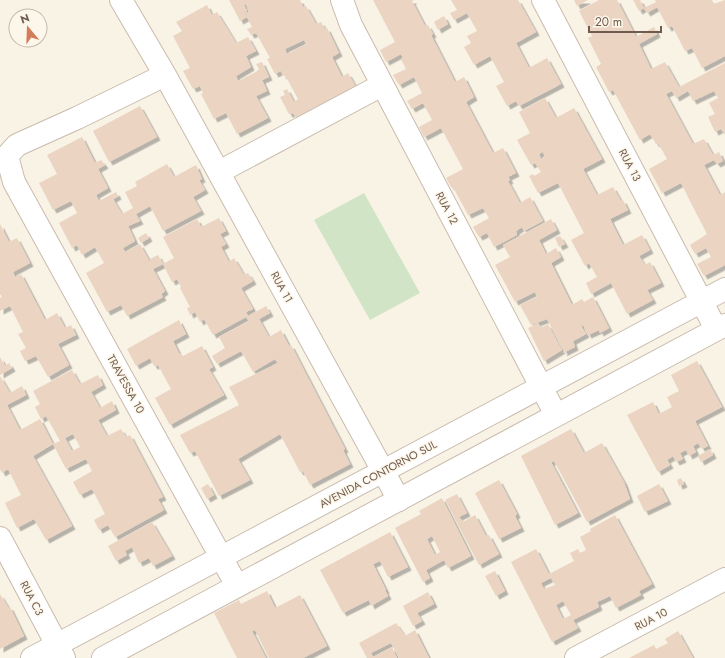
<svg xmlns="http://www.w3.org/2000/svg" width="725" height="658" viewBox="0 0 725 658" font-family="Jost,sans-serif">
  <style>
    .green { fill: #d1e5c6 }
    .building { fill: #ebd4c1; fill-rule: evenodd; filter: url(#shadow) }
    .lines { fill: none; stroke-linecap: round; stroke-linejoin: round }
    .minor-casing { stroke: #c9bbad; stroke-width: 24 }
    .tertiary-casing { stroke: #c9bbad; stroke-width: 24 }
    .minor { stroke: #fff; stroke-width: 22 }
    .tertiary { stroke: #fff; stroke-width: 22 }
    .labels { text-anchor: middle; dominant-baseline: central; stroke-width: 3; stroke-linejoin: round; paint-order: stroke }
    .street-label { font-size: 11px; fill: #6f5c4e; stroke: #fdf7eb }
  </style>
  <defs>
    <filter id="shadow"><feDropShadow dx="3.5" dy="3.5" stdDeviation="0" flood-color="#0004"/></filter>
  </defs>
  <rect width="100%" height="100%" fill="#f9f3e6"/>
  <path class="green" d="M364,193L420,293L370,320L314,220Z"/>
  <path class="building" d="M229,0H300L303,7L306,6L316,24L321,22L325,29L327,28L339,53L332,57L342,77L348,73L356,87L297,119L293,113L289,114L280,97L285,95L283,91L287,89L294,102L298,99L285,75L283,76L281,71L275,74L267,59L270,58L256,33L251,35L247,29L252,27L245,13L249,12L246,4L244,5L247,11L244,13L247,17L240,21ZM304,40L306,44L287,54L285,49Z
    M373,0H414L412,1L425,26L428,25L433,34L431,35L455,82L464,77L474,97L466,102L493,153L503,148L516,173L508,177L510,180L508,181L520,203L530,197L543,221L524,231L522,227L516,231L517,235L494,247L487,233L479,237L473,227L489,218L483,208L468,215L453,187H451L446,178L463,169L441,128L424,137L419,127L432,120L423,103L412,109L407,101L422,93L414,77L399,85L393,75L406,69L401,59L403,58L401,54L386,62L380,50L395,42Z
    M451,0H518L536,32L516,43L529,68L547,58L561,84L519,106L516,101L507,106L496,86L504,82L490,56L474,65L464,47L471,43L467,36L477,31L467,13L454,20L450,13L457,10Z
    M574,0H588L577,6Z
    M599,0H617L636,37L654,27L657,34L639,44L651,69L665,62L679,87L725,63V135L721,129L715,132L708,117L715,114L709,103L718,98L714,91L693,101L688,91L676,98L672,91L666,94L693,144L704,139L713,155L719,152L723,161L717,164L714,160L704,165L720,195L725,192V265L704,276L697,264L711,257L706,248L695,254L690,245L707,234L694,209L681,183L662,193L649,169L667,159L658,143L656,144L650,134L640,140L613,90L609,92L596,67L601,64L588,38L592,36L579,11Z
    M633,0H640L644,8L639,11Z
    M655,0H712L714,4L725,0V56L702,68L692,48L685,51L672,26L668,28L657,7L647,13L644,8L656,2Z
    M207,5L212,15L217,12L236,43L248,37L256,51L246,56L251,67L236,76L238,81L256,72L259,69L256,64L262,62L269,77L262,80L267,91L256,96L268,118L237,134L226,113L214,119L201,94L203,93L200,86L193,89L183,71L190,68L173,36L182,31L176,22Z
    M444,16L448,24L438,30L434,22Z
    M545,98L556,118L574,108L602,159L583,169L597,195L613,187L621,201L623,200L628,210L610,219L623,245L642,235L650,250L639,256L645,265L650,262L661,283L647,290L653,300L627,314L611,283L591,294L586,283L597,277L589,263L585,266L571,240L584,233L558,183L538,193L529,176L533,174L534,176L541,172L535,163L531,165L517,140L530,133L519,112ZM543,152L545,157L541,159L539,154Z
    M140,106L157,137L109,162L93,131Z
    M82,137L95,163L101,160L105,165L98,169L108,188L96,195L99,201L116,192L118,196L113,199L122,214L133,208L125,192L137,186L135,182L167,164L174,177L196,165L202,179L199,180L205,190L193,197L201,211L163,231L150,206L136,214L140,221L128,226L135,241L123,248L125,252L140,244L150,262V259L158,255L163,264L153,269L165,291L161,294L163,297L127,316L121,305L107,312L86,273L104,263L95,247L82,255L77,245L72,248L59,223L77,213L71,201L53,210L39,183L57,174L47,155Z
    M219,218L226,231L220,234L226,244L221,247L229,262L234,258L244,275L248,273L253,281L241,288L253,309L246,312L248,316L266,306L270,313L259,319L269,337L281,330L289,346L291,345L345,449L343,450L350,464L310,485L303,471L300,472L280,434L238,459L250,480L219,496L195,451L190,453L180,435L239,405L229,387L278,363L275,359L253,372L241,351L217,364L212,356L225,348L219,337L249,321L246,317L213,335L204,319L200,322L195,312L190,315L187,308L190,307L180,288L181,287L177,279L172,282L163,264L174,258L163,237L197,219L201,227Z
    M551,219L557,230L539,240L546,254L556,248L561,257L551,263L572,305L582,299L584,302L593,297L609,328L600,333L599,330L588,335L583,325L581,326L586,334L573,341L575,347L563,353L564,351L547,319L531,325L520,305L537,297L535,292L515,302L495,265L510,257L503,245Z
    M0,224L9,242L17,238L30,263L13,272L15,277L21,274L45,320L57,313L65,328L71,325L76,335L58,344L69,365L48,377L36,356L25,361L20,351L26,348L18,334L23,332L10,306L0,311V298L2,297L0,294Z
    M146,233L149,238L141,243L138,238Z
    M560,236L565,244L559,247L555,238Z
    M179,320L186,334L173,341L179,353L183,356L202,346L213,367L209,369L224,395L170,425L155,398L171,389L158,365L154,366L150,358L136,366L127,349Z
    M538,323L541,328L548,324L562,350L544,361L528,328Z
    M0,357L5,366L9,363L12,368L0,375Z
    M697,361L722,407L695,421L708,446L702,449L698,443L693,446L696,452L689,456L686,450L680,453L683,459L676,462L673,456L667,460L670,465L658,472L627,415L653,402L659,414L672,407L667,397L679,391L671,375Z
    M72,370L80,384L98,375L103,385L91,392L100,408L112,401L116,410L98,420L107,436L121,429L126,437L130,435L163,497L158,499L164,510L115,537L108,525L99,530L94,520L105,514L92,489L80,495L73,482L92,471L86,459L66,469L53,444L60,441L46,416L41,419L35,407L40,404L33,391ZM73,434L80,447L72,451L65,438Z
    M0,376L10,393L22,386L26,395L7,405L20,430L40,419L53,444L33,456L72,526L46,540L34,519L17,528L5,503L21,495L8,469L2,473L0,469Z
    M571,429L584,453L602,443L624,482L630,499L587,522L554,461L551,462L578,513L555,525L521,456Z
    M710,449L713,455L701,462L698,456Z
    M681,478L684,484L679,486L677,480Z
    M499,480L517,514L515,516L521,528L499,539L475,493Z
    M208,484L214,495L207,499L201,488Z
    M659,484L668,501L645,512L637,496Z
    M457,494L467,513L459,517L463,522L475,515L486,536L489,535L499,554L479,565L445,500Z
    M442,498L471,556L448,568L444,560L426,570L430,578L423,582L395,528L421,514L419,511ZM432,536L440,552L435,555L427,539Z
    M615,515L652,584L639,591L641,595L616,608L610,596L597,602L599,607L573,620L578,628L552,642L511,562L536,549L549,574L574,561L581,575L570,553L578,549L580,553L586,550L580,537L591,531L590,529ZM551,578L555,585L544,589L541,583ZM563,601L571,615L563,619L556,605Z
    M152,522L172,556L153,566L149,558L139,563L132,547L125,551L127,555L116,561L108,546Z
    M390,532L408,567L388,577L380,561L373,564L386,590H385L388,596L371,606L369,600L343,613L320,570Z
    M495,571L505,591L496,596L485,576Z
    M267,591L275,608L300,595L327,646L303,658H269L255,630L252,631L266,658H237L214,613L239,600L241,604Z
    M428,592L434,604L417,613L422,621L413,626L403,606Z
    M0,594L8,607H10L24,636L0,649Z
    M396,623L405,636L415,630L429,658H399L391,643L371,653L373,657L392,647L397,658H367L359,643Z
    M678,631L693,658H629L654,645L656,649L668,643L665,639Z"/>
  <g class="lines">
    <g class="minor-casing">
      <path id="minor" d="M121,0L165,75L399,500
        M342,0L351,25L556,415
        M543,0L716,329
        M165,75L77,118L17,145L7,156L14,182L237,586
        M219,172L382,85
        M0,538L64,658
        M576,658L725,579"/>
    </g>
    <g class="tertiary-casing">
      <path id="tertiary" d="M32,658L725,289
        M103,658L725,325"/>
    </g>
    <use href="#minor" class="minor"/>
    <use href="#tertiary" class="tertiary"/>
  </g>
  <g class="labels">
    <g class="street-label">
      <text transform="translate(630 165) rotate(62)">RUA 13</text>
      <text transform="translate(447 208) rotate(62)">RUA 12</text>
      <text transform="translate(282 287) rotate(61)">RUA 11</text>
      <text transform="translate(126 384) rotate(61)">TRAVESSA 10</text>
      <text transform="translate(378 474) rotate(-28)">AVENIDA CONTORNO SUL</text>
      <text transform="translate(32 598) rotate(62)">RUA C3</text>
      <text transform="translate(651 619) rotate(-28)">RUA 10</text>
    </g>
  </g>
  <g transform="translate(28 28) rotate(341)"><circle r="19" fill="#fdf7eb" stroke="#c4b9ac"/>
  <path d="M0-3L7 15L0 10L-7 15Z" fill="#d47c5a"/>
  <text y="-6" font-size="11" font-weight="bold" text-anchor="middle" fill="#6f5c4e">N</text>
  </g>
  <path d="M589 26v6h72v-6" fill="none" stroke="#6f5c4e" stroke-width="2"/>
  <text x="595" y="26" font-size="12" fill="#6f5c4e" stroke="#fdf7eb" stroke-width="3" paint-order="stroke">20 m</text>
</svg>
